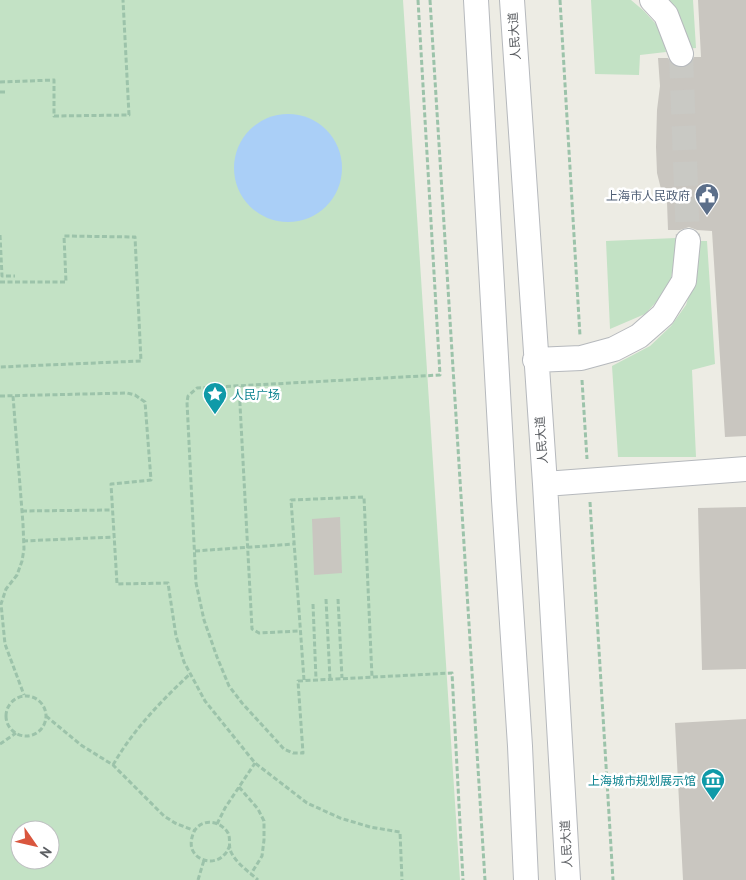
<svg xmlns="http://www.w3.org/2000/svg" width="746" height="880" viewBox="0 0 746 880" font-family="'PT Sans','Noto Sans SC',sans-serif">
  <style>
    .green { fill: #c3e2c5; fill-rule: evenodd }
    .water { fill: #aacff7 }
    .building { fill: #c9c6c0 }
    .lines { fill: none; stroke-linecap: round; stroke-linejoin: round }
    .minor-tunnel { stroke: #c9c9c4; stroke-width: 24; stroke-dasharray: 24 12; stroke-linecap: butt }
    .minor-casing { stroke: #b6b9bd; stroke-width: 26 }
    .path { stroke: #9cc3aa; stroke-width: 3; stroke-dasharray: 5 2.5; stroke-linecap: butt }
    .minor { stroke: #fff; stroke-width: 24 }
    .labels { text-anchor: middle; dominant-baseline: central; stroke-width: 5; stroke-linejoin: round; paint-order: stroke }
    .street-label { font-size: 12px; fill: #5c5f63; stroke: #fff }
    .service-label { font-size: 12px; fill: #4e5e75; stroke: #fff; text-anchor: end }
    .culture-label { font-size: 12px; fill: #0d838f; stroke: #fff; text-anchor: start }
  </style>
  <rect width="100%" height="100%" fill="#edece4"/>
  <path class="green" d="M0,0H403L460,880H0ZM20,830H50V860H20Z
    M591,0H631L644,11L655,23L663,37L666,52L640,55L639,75L595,74Z
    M663,0H693L696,48L685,49Z
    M676,238L677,241L671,279L660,298L645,314L610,329L606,241Z
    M697,241H707L715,364L692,370L696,457H618L612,366L650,346L671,326L686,305L694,280Z"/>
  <path class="water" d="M234 168a54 54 0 1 1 108 0a54 54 0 1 1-108 0Z"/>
  <path class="building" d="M698,0H746V436L725,437L712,231L697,230L689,227L680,230H668L667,202L661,189L657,173L656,147L657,110L660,86L658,58H668L672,64L679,68L686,67L691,63L694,57H701Z
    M746,507V669L702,670L698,508Z
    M340,517L342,573L314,575L312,519Z
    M746,719V880H683L675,723Z"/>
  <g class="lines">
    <path class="minor-tunnel" d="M681,54L688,241"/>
    <g class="minor-casing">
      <path id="minor" d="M476,0L504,500L520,746L526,880
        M512,0L545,484L568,880
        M652,0L666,15L681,54
        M535,360L581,358L614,349L639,336L663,315L684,281L688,241
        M545,484L746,469"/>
    </g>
    <path class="path" d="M418,0L440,375L197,388L188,396L187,402L196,583L204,620L217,657L229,686L242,703L284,749L293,753H303L298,681L452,673L463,880
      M430,0L485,880
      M560,0L580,336
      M0,82L54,80V116L129,115L123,0
      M0,92H6
      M0,235L2,276H15
      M0,282H66L64,236L135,237L141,361L0,367
      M582,380L587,459
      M239,386L252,629L259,633L300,631
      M0,396L127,393L135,395L145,402L151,480L111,484L117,584L168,583L176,636L184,662L205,701L255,763L307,803L340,818L370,827L400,832L402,880
      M13,396L23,524L24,549L22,561L17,575L6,589L1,604L5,644L24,695
      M590,502L613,880
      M22,511L112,510
      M23,541L114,537
      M195,551L294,544
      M326,599L330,679
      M338,599L342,678
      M313,604L316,679
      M304,680L291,500L364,497L372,677
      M6 716a20 20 0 1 1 40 0a20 20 0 1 1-40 0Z
      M46,716L81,745L113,765L164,816L175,823L195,831
      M0,744L16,733
      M113,765C133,730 161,701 190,674
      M239,787L258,809L264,821V840L262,856L251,874
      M217,824L225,808L255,763
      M230,845C228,849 227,853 224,855C215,865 197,862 192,849C190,843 192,835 195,830C203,818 221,821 228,833C231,839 228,846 231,852C236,863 249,872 258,880
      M198,880L204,860"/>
    <use href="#minor" class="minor"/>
  </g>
  <defs>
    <g id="civic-pin" transform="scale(1.25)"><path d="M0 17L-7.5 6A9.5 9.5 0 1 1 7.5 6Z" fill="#5c6f8a" stroke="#fff"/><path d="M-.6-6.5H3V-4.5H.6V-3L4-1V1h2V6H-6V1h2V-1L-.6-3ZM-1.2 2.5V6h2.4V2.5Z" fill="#fff"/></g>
    <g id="sight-pin" transform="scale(1.25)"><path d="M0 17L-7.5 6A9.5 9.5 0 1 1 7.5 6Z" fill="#0f9aa8" stroke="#fff"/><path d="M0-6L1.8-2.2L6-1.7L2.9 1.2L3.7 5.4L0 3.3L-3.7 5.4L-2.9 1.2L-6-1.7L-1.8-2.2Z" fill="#fff"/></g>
    <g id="museum-pin" transform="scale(1.25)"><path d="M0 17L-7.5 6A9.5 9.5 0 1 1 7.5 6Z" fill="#0f9aa8" stroke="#fff"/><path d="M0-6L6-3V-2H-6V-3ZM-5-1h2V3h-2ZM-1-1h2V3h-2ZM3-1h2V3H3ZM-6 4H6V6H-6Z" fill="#fff"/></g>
  </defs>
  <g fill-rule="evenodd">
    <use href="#civic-pin" x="707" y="195"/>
    <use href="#sight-pin" x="215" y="394"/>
    <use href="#museum-pin" x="713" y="780"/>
  </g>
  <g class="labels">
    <g class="street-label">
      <text transform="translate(514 36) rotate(-94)">人民大道</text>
      <text transform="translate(541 440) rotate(-94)">人民大道</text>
      <text transform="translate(566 844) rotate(-93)">人民大道</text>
    </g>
    <g class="service-label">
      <text x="690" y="195">上海市人民政府</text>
    </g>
    <g class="culture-label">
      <text x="232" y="394">人民广场</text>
      <text x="696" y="780" text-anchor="end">上海城市规划展示馆</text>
    </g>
  </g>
  <g transform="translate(35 845) rotate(124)"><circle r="24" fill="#ffffff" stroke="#bebfc1"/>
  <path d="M0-4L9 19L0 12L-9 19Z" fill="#d9563e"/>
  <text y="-8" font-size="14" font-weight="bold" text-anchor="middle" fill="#5c5f63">N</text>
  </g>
</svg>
